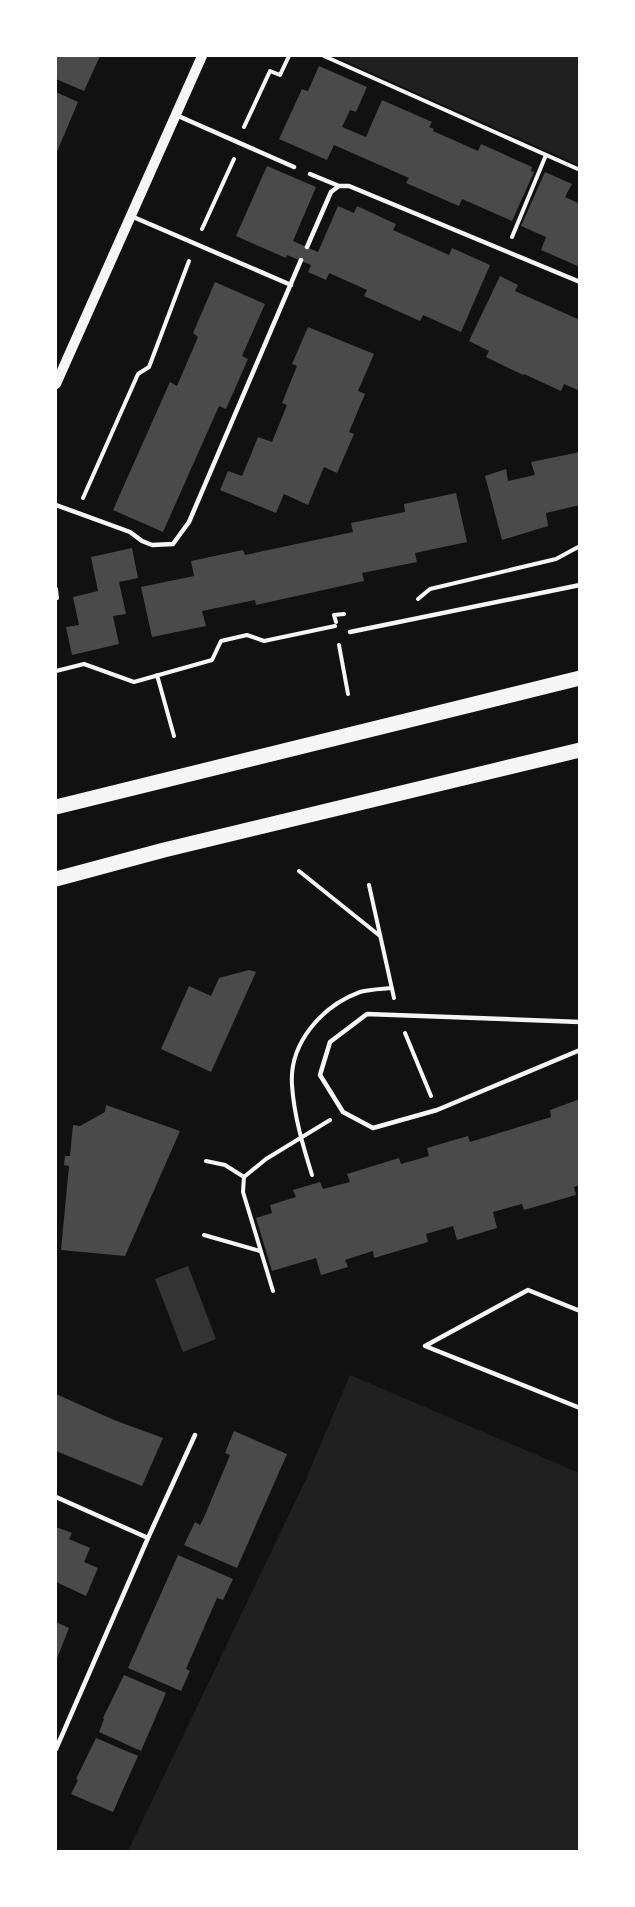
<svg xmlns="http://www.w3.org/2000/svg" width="635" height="1907" viewBox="0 0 635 1907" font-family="'Exo 2',sans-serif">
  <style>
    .green { fill: #202020 }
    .water { fill: #333 }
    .building { fill: #4a4a4a }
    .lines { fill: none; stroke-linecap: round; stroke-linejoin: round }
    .path { stroke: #f5f5f5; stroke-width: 4 }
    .service { stroke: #f5f5f5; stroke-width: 4.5 }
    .tertiary { stroke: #f5f5f5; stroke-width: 10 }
    .primary { stroke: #f5f5f5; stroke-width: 15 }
  </style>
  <rect width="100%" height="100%" fill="#111"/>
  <path class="green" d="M334,56H579V165Z
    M350,1375L579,1473V1851H128L306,1479Z"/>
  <path class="water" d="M188,1266L216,1339L183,1352L155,1279Z"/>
  <path class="building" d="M56,56H100L84,91L56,79Z
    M319,66L367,87L356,112L350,110L342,127L366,137L382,100L432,122L429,127L434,129L433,131L478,151L481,144L532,167L531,171L534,172L512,221L462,199L459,206L406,183L409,178L334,145L327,160L279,139L302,89L308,91Z
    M56,92L78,102L56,154Z
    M267,166L316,187L293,241L318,252L338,206L354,213L357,206L396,224L393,230L449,255L452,248L490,265L461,332L423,315L420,321L364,296L367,290L329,273L326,280L308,272L311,265L287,255L286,258L236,236Z
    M545,172L572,184L565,197L580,204V267L541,250L546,237L521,226Z
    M500,276L518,285L515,291L580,320V391L564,384L561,391L524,374L523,375L486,357L489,351L469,341Z
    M215,282L265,304L242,356L248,359L226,409L219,406L163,532L113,510L170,382L177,386L198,337L193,333Z
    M308,327L374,354L358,391L365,394L349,432L354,434L337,473L324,467L308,505L284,494L276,513L220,490L228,471L242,476L258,437L272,442L287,405L282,403L297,366L292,364Z
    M580,452V505L546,513L548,526L502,540L485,476L506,469L508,481L535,475L531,462Z
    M456,493L467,542L415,553L417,562L362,573L364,581L256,605L255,600L202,611L206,626L152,637L141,587L194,576L191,561L243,550L245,555L353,532L351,523L405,512L404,504Z
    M132,548L138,578L119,582L126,614L113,616L119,644L72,655L66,627L79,625L73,597L98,591L91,557Z
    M249,970L256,972L211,1072L161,1049L189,986L211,996L219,978Z
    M580,1099V1185L574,1187L576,1195L524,1210L522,1204L493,1212L497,1228L457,1240L453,1226L426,1234L428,1242L374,1258L373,1251L345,1260L348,1267L321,1275L316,1258L272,1271L256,1218L272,1213L270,1205L296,1197L293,1190L320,1182L323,1189L350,1182L347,1174L399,1158L401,1164L429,1156L427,1148L468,1136L470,1142L551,1117L550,1110Z
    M106,1105L180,1131L125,1256L61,1250L69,1166L64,1165L65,1156H70L73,1125L80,1126L105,1112Z
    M56,1394L114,1420L163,1438L142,1486L56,1451Z
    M234,1431L287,1454L237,1568L184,1545L195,1522L200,1525L205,1515L230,1455L225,1453Z
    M56,1527L72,1533L69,1539L90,1548L84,1562L98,1568L86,1596L56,1582Z
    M178,1555L233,1579L223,1600L217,1598L186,1669L190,1671L181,1691L128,1668Z
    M56,1622L69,1628L56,1661Z
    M124,1675L166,1693L141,1751L99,1732L104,1719L103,1718Z
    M96,1738L138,1756L113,1812L71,1794L78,1780L76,1779Z"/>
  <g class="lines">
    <path class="path" d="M324,56L580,170
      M244,127L270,71L280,75L289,56
      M202,229L234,159
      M512,237L546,155
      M83,498L138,374L149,367L189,261
      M56,589L57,598H56
      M418,599L430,589L556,559L580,546
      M336,622L334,615L344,614
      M339,645L348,694
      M56,671L84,664L134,682L212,660L221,641L247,635L264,641L335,626
      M157,675L174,736
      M299,871L380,936
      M369,885L394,998
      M405,1033L431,1096
      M206,1161L225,1165L244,1177
      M312,1175C303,1146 294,1116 292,1085C289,1043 322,1006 360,992C370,989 382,989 392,988
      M204,1235L260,1251
      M273,1291L243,1192L244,1177L266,1159L330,1120"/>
    <path class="service" d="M176,115L294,167
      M310,174L339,186
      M131,216L291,285
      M307,247L331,192L339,186H349L580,282
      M56,505L130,532L142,541L152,545L173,544L189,522L301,260
      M350,632L580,585
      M580,1022L367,1014L330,1042L320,1075L343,1112L373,1128L437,1110L580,1050
      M580,1311L528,1290L425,1346L580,1408
      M56,1497L148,1538
      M56,1749L148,1538L195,1435"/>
    <path class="tertiary" d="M56,384L202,56"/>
    <path class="primary" d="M56,807L580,678
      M56,879L164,850L580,750"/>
  </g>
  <rect width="635" height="1907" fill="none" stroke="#ffffff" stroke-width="114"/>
</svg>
